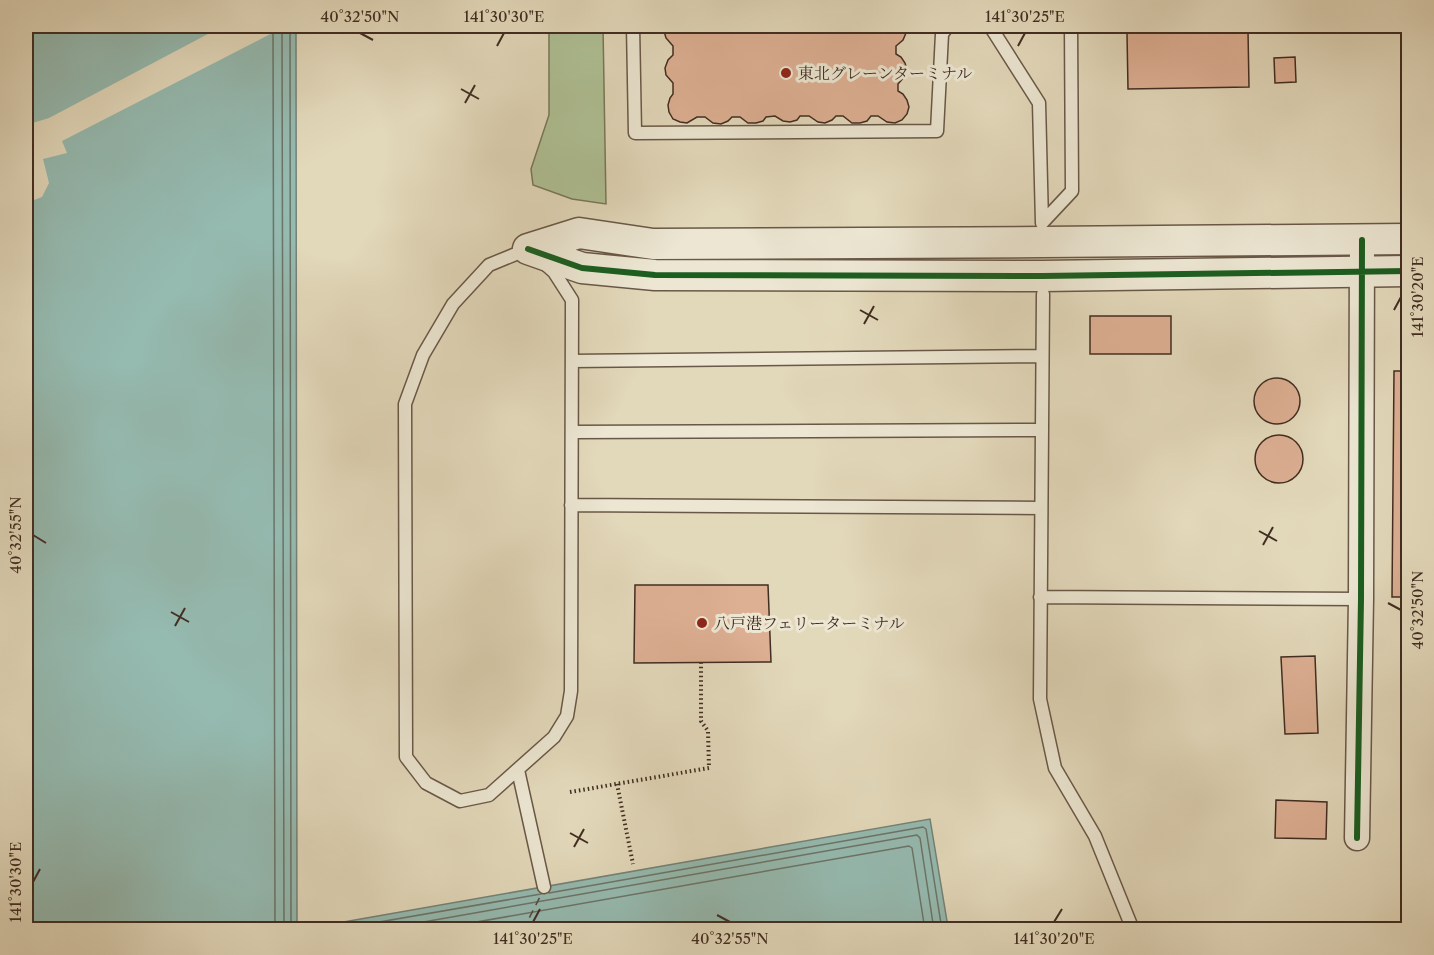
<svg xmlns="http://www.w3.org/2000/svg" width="1434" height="955" viewBox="0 0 1434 955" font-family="'Libre Caslon Text','Noto Serif JP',serif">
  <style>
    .green { fill: #aec094; stroke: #78765a; stroke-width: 1.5 }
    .water { fill: #95bab0; stroke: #738277; stroke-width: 1.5 }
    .pier { fill: #e2d8ba }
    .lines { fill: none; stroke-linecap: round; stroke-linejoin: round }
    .shore { stroke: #6b7468; stroke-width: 1.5 }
    .ferry { stroke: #52493e; stroke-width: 1.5; stroke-dasharray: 8 6; stroke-linecap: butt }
    .building { fill: #ddaf93; stroke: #412d21; stroke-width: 1.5 }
    .service-casing { stroke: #695847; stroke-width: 15 }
    .minor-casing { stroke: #695847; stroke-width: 27 }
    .tertiary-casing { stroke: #695847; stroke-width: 33 }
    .path { stroke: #412d21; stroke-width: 4; stroke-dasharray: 1.5 3; stroke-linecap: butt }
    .service { stroke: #ece6d2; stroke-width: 12 }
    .minor { stroke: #ece6d2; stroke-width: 24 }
    .tertiary { stroke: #ece6d2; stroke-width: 30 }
    .cycleway-casing { stroke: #ece6d2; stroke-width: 10 }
    .cycleway { stroke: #1b5e20; stroke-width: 6 }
    .ticks { fill: none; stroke: #412d21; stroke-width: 2 }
    .poi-dot { fill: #8f2418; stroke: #ece6d2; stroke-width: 2 }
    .labels { text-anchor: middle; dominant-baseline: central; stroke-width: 6; stroke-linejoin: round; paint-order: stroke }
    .poi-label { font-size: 16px; fill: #412d21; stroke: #ece6d2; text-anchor: start }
    .neatline { fill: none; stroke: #412d21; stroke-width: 2 }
    .ticks-label { font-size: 15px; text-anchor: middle; fill: #412d21 }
  </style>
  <rect width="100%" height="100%" fill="#e2d8ba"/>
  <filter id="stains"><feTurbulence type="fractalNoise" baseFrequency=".00333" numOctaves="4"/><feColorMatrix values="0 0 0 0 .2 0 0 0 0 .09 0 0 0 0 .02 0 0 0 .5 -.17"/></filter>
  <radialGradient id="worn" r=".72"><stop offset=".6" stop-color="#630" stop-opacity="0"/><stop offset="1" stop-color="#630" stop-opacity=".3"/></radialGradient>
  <path class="green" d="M549,26H603L606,204L572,199L533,185L531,169L549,115Z"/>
  <path class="water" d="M26,26H296L297,929H26Z
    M930,819L948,927L1408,923V930H298Z"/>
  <path class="pier" d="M223,26H286L62,141L67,153L43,159L49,183L42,197L26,203V125L49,118Z"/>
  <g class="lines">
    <path class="shore" d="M273,26L275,930
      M282,26L284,930
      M290,26L291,930
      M549,893L923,827L926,829L942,930
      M333,930L541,894
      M378,930L917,835L920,838L934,930
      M431,930L909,846L912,848L925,930
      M1318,930L1408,928"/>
    <path class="ferry" d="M523,930L543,891"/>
  </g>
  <path class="building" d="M666,26H904L906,33L903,40L896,46V54L901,57L905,63L907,70L904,77L898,84V91L903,94L907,100L909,107L907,114L902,120L895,123L887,122L878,116H871L867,121L860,123H852L843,116H836L832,120L825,123L818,122L809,116H800L797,120L790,122L783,121L775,116L766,117L763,121L756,123H748L740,117H732L728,121L721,124L713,123L705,117H697L687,123L680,122L673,119L669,112L668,105L670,98L673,94V83L666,75L665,68L668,60L673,55V46L666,38L664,31Z
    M1248,31L1249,87L1128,89L1127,33Z
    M1295,57L1296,82L1275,83L1274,58Z
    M1090,316H1171V354H1090Z
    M1394,371H1408V597H1392Z
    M1254 401a23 23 0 1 1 46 0a23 23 0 1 1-46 0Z
    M1255 459a24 24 0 1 1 48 0a24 24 0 1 1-48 0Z
    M635,585H768L771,662L634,663Z
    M1315,656L1318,733L1285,734L1281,657Z
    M1276,800L1327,802L1326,839L1275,838Z"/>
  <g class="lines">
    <g class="service-casing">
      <path id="service" d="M633,26L635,133L937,131L942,34L948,26
        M990,26L1039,103L1042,223
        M1042,223L1072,191L1071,26
        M528,249L554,272L572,300L571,691L567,716L554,737L489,795L460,801L426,783L406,757L405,404L423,355L453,304L489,265Z
        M1043,294L1040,699L1055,768L1095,836L1131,925
        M572,361L1042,356
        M572,432L1042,430
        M571,505L1041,508
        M1040,597L1361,599
        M518,770L544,887"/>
    </g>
    <g class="minor-casing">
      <path id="minor" d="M1357,838L1361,599L1362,240"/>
    </g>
    <g class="tertiary-casing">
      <path id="tertiary" d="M528,249L582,268L655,275L1042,276L1408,271
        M528,249L579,233L653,244L1043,242L1408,239"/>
    </g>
    <path class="path" d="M617,784L633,864
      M570,792L709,768L708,731L701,721V662"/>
    <use href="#service" class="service"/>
    <use href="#minor" class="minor"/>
    <use href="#tertiary" class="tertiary"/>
    <g class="cycleway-casing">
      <path id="cycleway" d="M528,249L582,268L655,275L1042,276L1408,271
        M1357,838L1361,599L1362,240"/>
    </g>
    <use href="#cycleway" class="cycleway"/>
  </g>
  <path class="ticks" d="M360,33L373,40M497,46L504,33M1018,46L1025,33M461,89L479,99M465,103L475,85M860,310L878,320M1394,310L1401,297M864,324L874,306M1259,531L1277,541M33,535L46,543M1263,545L1273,527M1388,603L1401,610M171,612L189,622M175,626L185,608M570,833L588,843M574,847L584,829M33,882L40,869M717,915L730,922M533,922L540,909M1054,922L1062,909"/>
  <g class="poi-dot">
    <circle cx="786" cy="73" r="6"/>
    <circle cx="702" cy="623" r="6"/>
  </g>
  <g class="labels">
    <g class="poi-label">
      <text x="798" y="73">東北グレーンターミナル</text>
      <text x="714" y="623">八戸港フェリーターミナル</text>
    </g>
  </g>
  <rect width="1434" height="955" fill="none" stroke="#e2d8ba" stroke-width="66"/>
  <rect x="33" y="33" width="1368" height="889" class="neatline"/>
  <g class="ticks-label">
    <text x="360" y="22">40°32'50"N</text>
    <text x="504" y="22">141°30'30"E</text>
    <text x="1025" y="22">141°30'25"E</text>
    <text transform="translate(1418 297) rotate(-90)" y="5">141°30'20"E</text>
    <text transform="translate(16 535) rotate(-90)" y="5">40°32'55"N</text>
    <text transform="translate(1418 610) rotate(-90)" y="5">40°32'50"N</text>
    <text transform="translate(16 882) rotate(-90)" y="5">141°30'30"E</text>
    <text x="533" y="944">141°30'25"E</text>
    <text x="730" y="944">40°32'55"N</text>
    <text x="1054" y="944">141°30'20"E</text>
  </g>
  <rect width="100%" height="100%" filter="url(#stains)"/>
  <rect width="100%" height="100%" fill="url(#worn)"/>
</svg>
